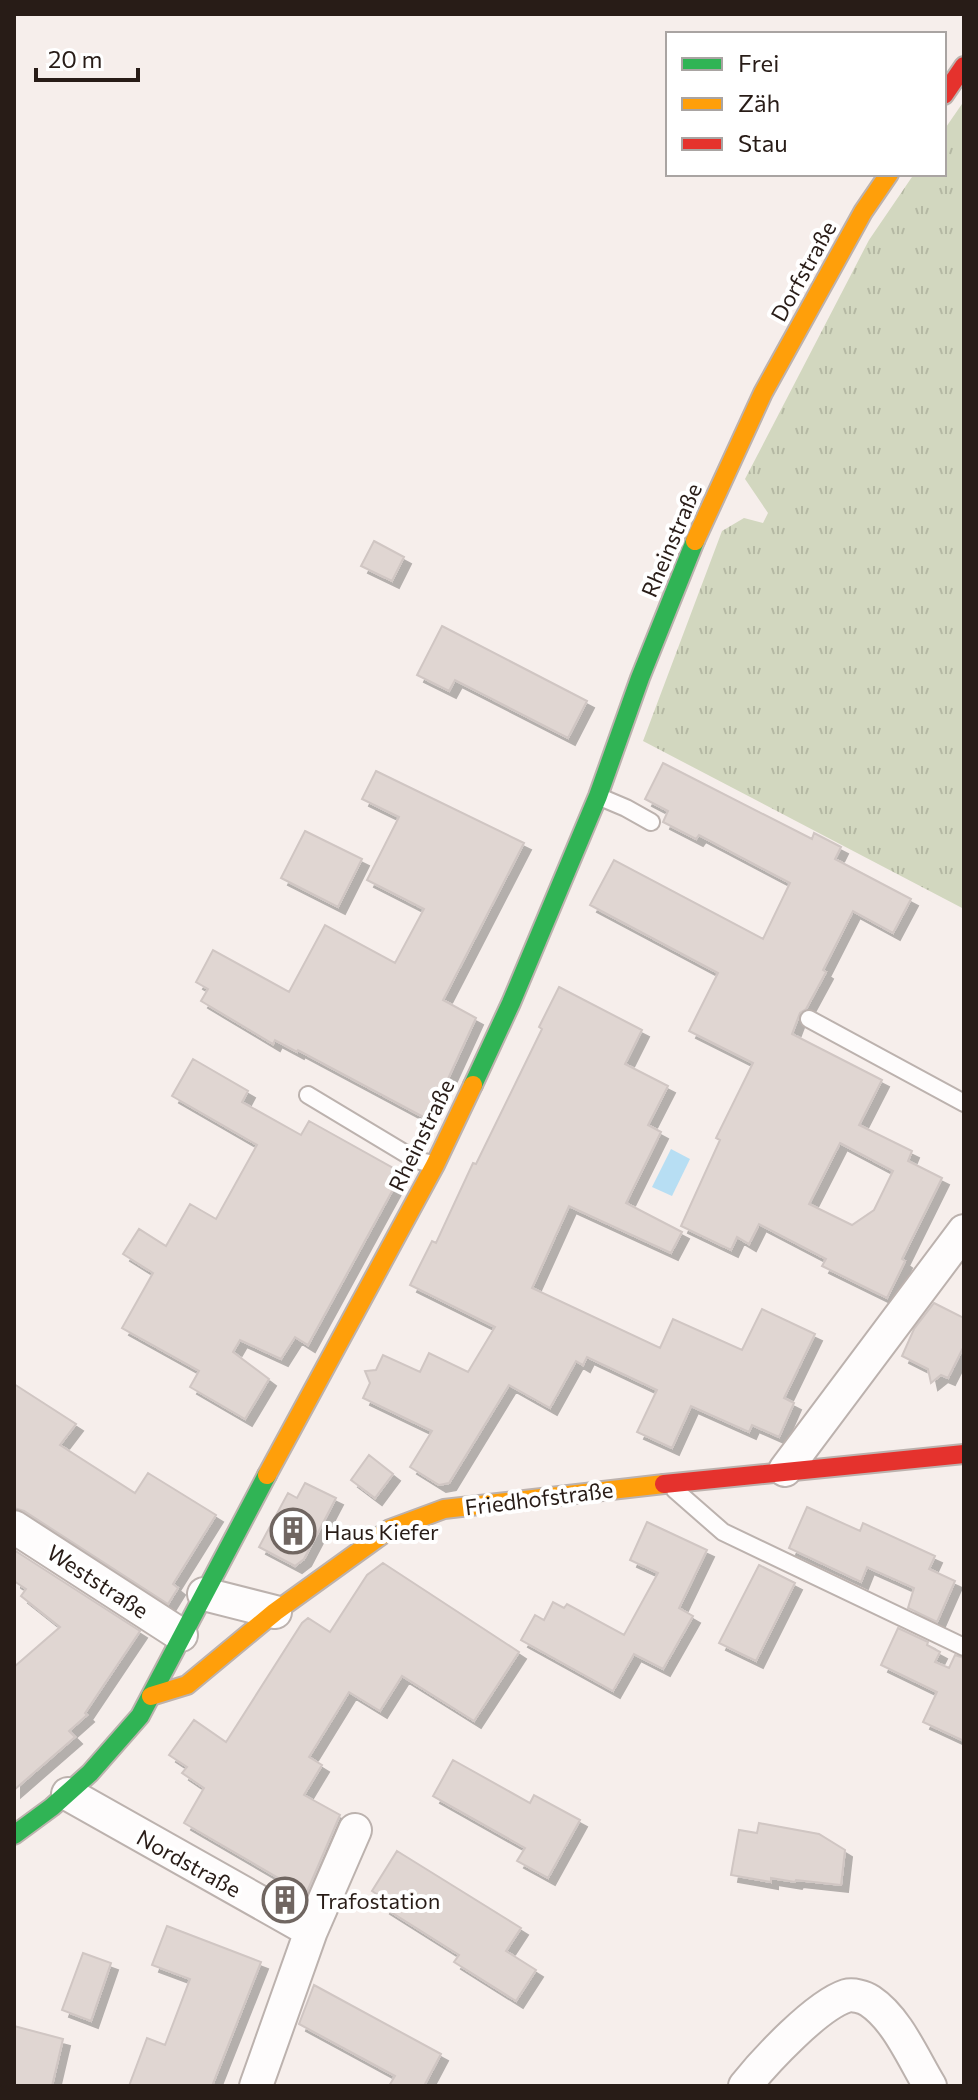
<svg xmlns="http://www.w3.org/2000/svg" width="978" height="2100" viewBox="0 0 978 2100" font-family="Commissioner,sans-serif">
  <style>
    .grass { fill: url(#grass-tufts) }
    .water { fill: #b7def3 }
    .building { fill: #e0d6d2; stroke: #d0c6c3; stroke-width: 2; fill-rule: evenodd; filter: url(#shadow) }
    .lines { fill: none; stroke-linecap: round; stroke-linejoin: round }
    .lane-casing { stroke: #bcb2ae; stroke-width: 20 }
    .street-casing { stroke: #bcb2ae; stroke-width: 36 }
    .fast-casing { stroke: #bcb2ae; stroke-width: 22 }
    .slow-casing { stroke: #bcb2ae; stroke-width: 22 }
    .jam-casing { stroke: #bcb2ae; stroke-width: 22 }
    .lane { stroke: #fefcfc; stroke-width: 16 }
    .street { stroke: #fefcfc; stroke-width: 32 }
    .fast { stroke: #30b455; stroke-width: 18 }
    .slow { stroke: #ff9f0a; stroke-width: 18 }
    .jam { stroke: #e5322d; stroke-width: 18 }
    .labels { text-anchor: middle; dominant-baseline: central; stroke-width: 8; stroke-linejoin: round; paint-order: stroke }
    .street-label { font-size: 22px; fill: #281c17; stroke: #fff }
    .poi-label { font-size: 22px; fill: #281c17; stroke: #fff; text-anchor: start }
  </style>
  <defs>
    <pattern id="grass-tufts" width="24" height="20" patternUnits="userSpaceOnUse" patternTransform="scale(2)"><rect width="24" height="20" fill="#d2d7bf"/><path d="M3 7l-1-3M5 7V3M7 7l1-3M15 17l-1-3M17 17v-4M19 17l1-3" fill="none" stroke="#b4b8a3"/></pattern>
    <filter id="shadow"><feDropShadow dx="7" dy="7" stdDeviation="0" flood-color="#0004"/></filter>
  </defs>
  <rect width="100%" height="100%" fill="#f6eeeb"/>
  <path class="grass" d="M964,101V909L643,741L722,531L744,518L763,523L768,513L745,479L869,240L914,174H944V130Z"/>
  <path class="water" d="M671,1149L690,1159L672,1196L652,1187Z"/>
  <path class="building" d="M374,541L404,557L392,581L361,566Z
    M442,626L587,701L568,738L455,680L449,691L417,675Z
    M663,763L812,839L814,833L841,847L835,859L911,899L893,933L853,911L823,970L826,972L806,1009L800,1013L792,1034L882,1080L859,1125L912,1151L908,1161L942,1178L902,1259L905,1261L887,1298L822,1266L826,1259L759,1224L749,1244L737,1237L731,1250L681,1226L720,1140L716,1138L753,1063L689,1031L718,973L590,905L614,860L763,939L790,883L699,835L696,839L663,822L668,811L645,799ZM840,1143L893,1171L874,1210L852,1225L809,1204Z
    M376,771L524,843L443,1000L476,1018L429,1120L298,1050L297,1052L275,1040L273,1044L201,1001L208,989L196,982L213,950L289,992L325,925L395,963L424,909L367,880L399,817L362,799Z
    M305,831L362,859L338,907L281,878Z
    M559,987L642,1030L625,1064L668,1086L648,1125L661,1132L626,1203L682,1232L671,1253L569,1206L532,1288L660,1348L673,1319L742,1350L762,1309L815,1334L784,1398L794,1403L779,1437L752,1425L749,1432L691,1406L672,1448L637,1432L657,1390L587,1357L583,1365L576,1361L550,1408L509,1385L449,1483L439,1485L410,1467L432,1431L363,1398L370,1383L365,1371L376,1370L383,1355L420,1372L429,1353L468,1372L495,1327L410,1285L432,1241L436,1243L473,1163L476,1164L542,1029L539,1027Z
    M193,1059L248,1091L242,1102L301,1135L309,1121L402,1173L308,1345L295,1337L281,1359L240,1340L233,1352L269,1379L245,1419L190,1387L199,1371L122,1328L153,1273L123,1254L139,1229L166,1246L190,1204L216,1219L257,1145L172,1096Z
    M934,1303L964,1318V1346L948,1378L941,1375L931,1383L928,1369L902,1356L914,1329Z
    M14,1384L76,1424L60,1445L135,1493L148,1473L216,1515L173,1584L178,1588L168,1604L24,1511L14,1508Z
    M369,1455L393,1474L375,1498L351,1480Z
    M305,1483L336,1498L304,1559L295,1566L259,1547L288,1493L297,1498Z
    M807,1507L860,1531L863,1523L935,1556L929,1569L955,1581L937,1622L908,1608L914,1588L867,1567L861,1582L789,1548Z
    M647,1522L707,1550L679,1608L693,1616L663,1669L634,1654L613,1691L521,1640L535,1615L544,1620L553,1602L564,1608L567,1604L624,1635L658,1573L630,1560Z
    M14,1550L140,1631L85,1713L87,1715L69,1731L75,1737L14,1790V1667L60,1627L21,1596L26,1589L14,1581Z
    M383,1563L519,1652L474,1721L402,1676L380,1711L349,1692L309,1757L322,1765L304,1795L340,1815L306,1894L184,1823L204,1788L182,1773L187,1767L169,1755L194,1720L226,1742L302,1623L308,1618L330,1632L367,1575Z
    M759,1565L795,1583L756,1661L719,1643Z
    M898,1628L928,1642L927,1645L940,1652L935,1662L949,1668L955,1655L964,1658V1741L923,1722L937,1692L881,1665Z
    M453,1760L530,1803L534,1795L580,1820L548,1878L517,1861L525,1848L433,1796Z
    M759,1823L819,1834L845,1850L841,1885L796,1880L795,1882L771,1878V1882L731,1875L739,1830L757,1833Z
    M397,1851L521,1928L506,1951L536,1970L516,2001L454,1962L459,1955L383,1907L387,1901L372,1891Z
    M167,1926L261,1962L212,2086H129L147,2038L165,2045L190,1979L152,1965Z
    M83,1953L111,1963L91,2021L62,2010Z
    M314,1985L441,2054L424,2086H389L395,2076L299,2024Z
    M14,2026L63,2039L52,2086H14Z"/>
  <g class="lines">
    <g class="lane-casing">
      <path id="lane" d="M600,797L626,808L651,822
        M809,1019L964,1103
        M308,1095L416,1160L433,1164
        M675,1490L723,1532L964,1647"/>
    </g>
    <g class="street-casing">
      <path id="street" d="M785,1470L964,1231
        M14,1527L181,1635
        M204,1594L275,1612
        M68,1794L311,1931L256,2086
        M311,1931L355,1830
        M745,2086C765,2061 816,2006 846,1996C853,1994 864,1997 870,2001C897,2019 913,2058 930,2086"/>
    </g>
    <g class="fast-casing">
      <path id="fast" d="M473,1085L511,1003L598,796L640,678L695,541
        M14,1835L52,1807L90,1773L140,1716L267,1475"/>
    </g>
    <g class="slow-casing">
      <path id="slow" d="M695,541L763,393L863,212L889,174
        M267,1475L435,1165L473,1085
        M151,1696L187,1685L275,1612L390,1529L444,1509L664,1484"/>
    </g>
    <g class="jam-casing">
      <path id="jam" d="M944,95L964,66
        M664,1484L964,1454"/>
    </g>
    <use href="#lane" class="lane"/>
    <use href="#street" class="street"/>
    <use href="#fast" class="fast"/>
    <use href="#slow" class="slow"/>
    <use href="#jam" class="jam"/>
  </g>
  <defs>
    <g id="building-ring" transform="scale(2.3)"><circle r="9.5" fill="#fff" stroke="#706661" stroke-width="1.5"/><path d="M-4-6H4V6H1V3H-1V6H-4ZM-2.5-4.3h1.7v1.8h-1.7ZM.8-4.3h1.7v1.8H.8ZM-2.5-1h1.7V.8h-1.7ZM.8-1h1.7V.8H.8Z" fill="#706661"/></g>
  </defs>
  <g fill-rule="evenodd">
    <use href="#building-ring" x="293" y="1531"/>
    <use href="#building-ring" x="285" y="1900"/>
  </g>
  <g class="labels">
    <g class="street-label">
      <text transform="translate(803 271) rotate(-61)">Dorfstraße</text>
      <text transform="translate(671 540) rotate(-67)">Rheinstraße</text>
      <text transform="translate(421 1135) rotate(-64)">Rheinstraße</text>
      <text transform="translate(539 1498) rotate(-7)">Friedhofstraße</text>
      <text transform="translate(98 1581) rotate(33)">Weststraße</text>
      <text transform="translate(189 1863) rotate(29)">Nordstraße</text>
    </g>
    <g class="poi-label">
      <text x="324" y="1531">Haus Kiefer</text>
      <text x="316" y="1900">Trafostation</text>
    </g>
  </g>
  <rect width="978" height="2100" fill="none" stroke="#281c17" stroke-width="32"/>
  <rect x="666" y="32" width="280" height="144" fill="#ffffff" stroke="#a9a4a2" stroke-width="2"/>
  <rect x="682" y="58" width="40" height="12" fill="#30b455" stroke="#a9a4a2" stroke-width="2"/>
  <text x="738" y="72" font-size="24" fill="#281c17">Frei</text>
  <rect x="682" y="98" width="40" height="12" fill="#ff9f0a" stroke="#a9a4a2" stroke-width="2"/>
  <text x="738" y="112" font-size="24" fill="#281c17">Zäh</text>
  <rect x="682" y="138" width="40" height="12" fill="#e5322d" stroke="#a9a4a2" stroke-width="2"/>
  <text x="738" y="152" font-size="24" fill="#281c17">Stau</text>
  <path d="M36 68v12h102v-12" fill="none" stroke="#281c17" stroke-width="4"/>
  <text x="48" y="68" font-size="24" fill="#281c17" stroke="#ffffff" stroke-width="6" paint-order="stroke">20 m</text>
</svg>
